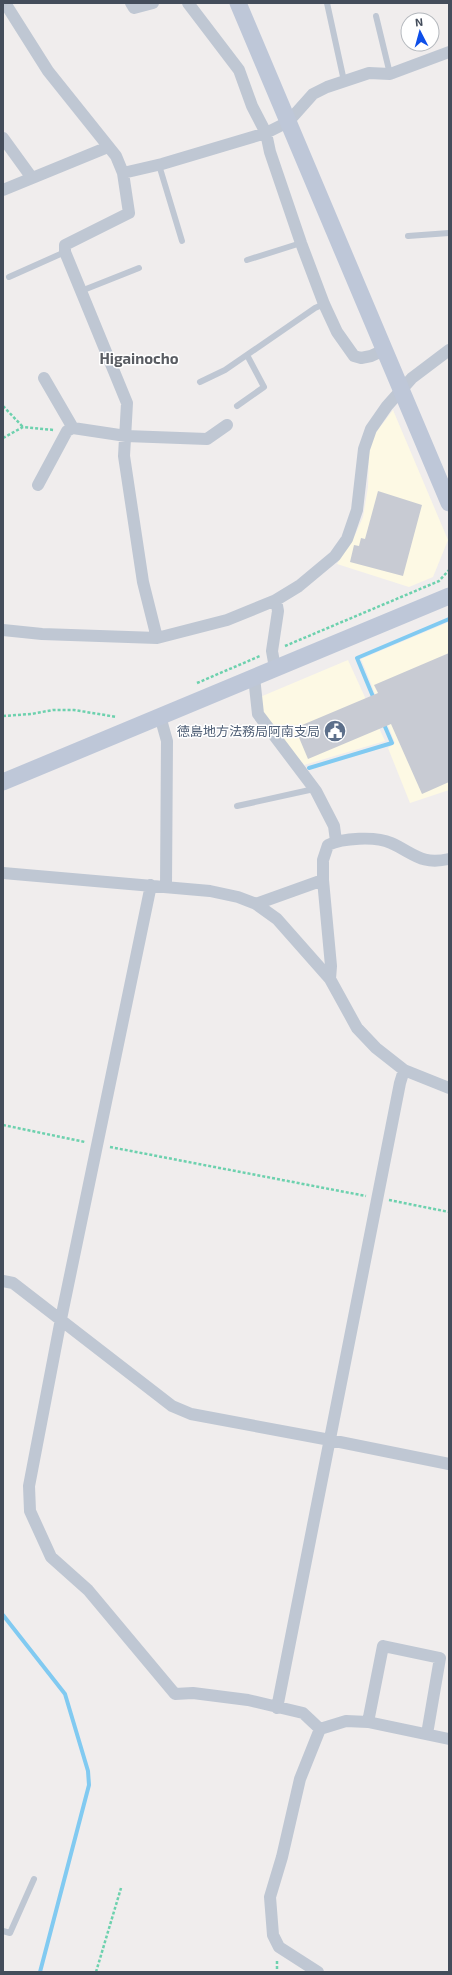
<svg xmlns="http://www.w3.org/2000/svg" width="452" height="1975" viewBox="0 0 452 1975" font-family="'Exo 2','Noto Sans JP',sans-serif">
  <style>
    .commercial { fill: #fdf9e4 }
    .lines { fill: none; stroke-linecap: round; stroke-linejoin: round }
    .stream { stroke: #81caf1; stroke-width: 4 }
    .building { fill: #c8cbd3 }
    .path { stroke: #6dd1ae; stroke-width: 2.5; stroke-dasharray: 3 2; stroke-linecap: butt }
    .lane { stroke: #bfc7d3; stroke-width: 6 }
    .street { stroke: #bfc7d3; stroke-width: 12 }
    .secondary { stroke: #bec7d8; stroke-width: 17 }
    .labels { text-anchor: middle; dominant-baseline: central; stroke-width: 3; stroke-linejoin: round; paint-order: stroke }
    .service-label { font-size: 13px; fill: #4e5e75; stroke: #fff; text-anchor: end }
    .quarter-label { font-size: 15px; font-weight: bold; fill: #595c62; stroke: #fff }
  </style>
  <rect width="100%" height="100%" fill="#f0eded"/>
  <path class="commercial" d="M393,410L448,540L433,577L409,587L337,564L355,535L363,517L368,487L369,452L374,435Z
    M449,622V790L410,803L388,748L395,743L361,659Z
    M348,660L385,741L304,765L262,712L260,697Z"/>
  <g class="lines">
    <path class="stream" d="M374,699L357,658L449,619
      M309,768L392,743L383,722
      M3,1615L65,1694L88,1771L89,1785L40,1972"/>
  </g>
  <path class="building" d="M378,491L422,505L403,576L350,562L354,545L359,546L361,538L365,539Z
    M449,653V782L422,794L391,724L308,759L295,728L378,693L374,685Z"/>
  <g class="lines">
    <path class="path" d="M3,406L23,427
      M3,438L23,427L54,430
      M285,646L439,581L449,570
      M197,683L260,656
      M3,716L31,714L53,710H74L117,717
      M3,1125L85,1142
      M110,1147L366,1196
      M389,1200L449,1212
      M277,1961V1972
      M96,1972L121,1888"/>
    <path class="lane" d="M327,3L344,81
      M376,16L390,74
      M159,165L182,241
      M408,236L449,233
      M247,260L301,243
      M9,277L65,252
      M81,291L139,268
      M200,382L225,370L315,308L324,304
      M237,406L264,387L247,355
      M237,806L314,789
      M3,1931L10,1933L34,1879"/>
    <path class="street" d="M5,3L48,71L116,156L123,173L162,164L266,133L288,122L313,94L327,87L369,73L390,74L449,52
      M131,3L134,8L153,3
      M188,3L239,70L252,106L266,133L270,152L301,243L324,304L337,332L354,356L361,358L371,356L384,350
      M3,138L32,178
      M123,173L129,213L65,245V252L127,403L124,456L143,582L157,638
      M3,190L108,147
      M73,428L126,436L207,439L227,425
      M38,485L67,431L73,428L44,378
      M3,630L42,634L157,638L227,620L276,600L299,586L335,556L347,539L357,510L364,449L371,429L387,406L412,378L449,350
      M275,668L272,651L278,611L276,600
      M254,677L258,714L316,791L334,826L336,841
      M160,716L167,741L166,886
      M3,873L210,891L238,897L256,904L277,919L330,979L357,1028L376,1048L404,1070L449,1088
      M151,885L61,1319L29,1486L30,1511L51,1557L88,1590L175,1694L193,1693L248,1700L303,1713L320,1729
      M256,904L323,880
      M330,979L331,966L323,880V860L328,845C342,838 376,836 391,843C415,854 421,865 449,859
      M3,1281L13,1283L172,1406L191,1414L330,1440L449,1464
      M277,1708L400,1083L404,1070
      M368,1722L383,1646L440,1658L427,1734
      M318,1972L279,1947L273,1935L270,1897L282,1857L300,1779L320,1729L346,1721L368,1722L449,1739"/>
    <path class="secondary" d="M238,3L449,503
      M3,782L449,596"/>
  </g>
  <defs>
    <g id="civic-disc" transform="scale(1.15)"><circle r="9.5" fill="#5c6f8a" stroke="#fff"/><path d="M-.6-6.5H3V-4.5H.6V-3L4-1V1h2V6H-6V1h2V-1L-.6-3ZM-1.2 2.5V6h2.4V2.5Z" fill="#fff"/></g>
  </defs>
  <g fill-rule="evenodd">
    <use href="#civic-disc" x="335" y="731"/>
  </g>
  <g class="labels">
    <g class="service-label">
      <text x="320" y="731">徳島地方法務局阿南支局</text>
    </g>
    <g class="quarter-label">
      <text x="139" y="358">Higainocho</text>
    </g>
  </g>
  <rect width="452" height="1975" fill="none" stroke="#444d5b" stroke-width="8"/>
  <g transform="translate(420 32) rotate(354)"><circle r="19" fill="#ffffff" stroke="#b4b8bd"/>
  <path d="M0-3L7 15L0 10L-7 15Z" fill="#0e4fe9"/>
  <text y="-6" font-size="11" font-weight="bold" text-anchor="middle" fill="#444d5b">N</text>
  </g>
</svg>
